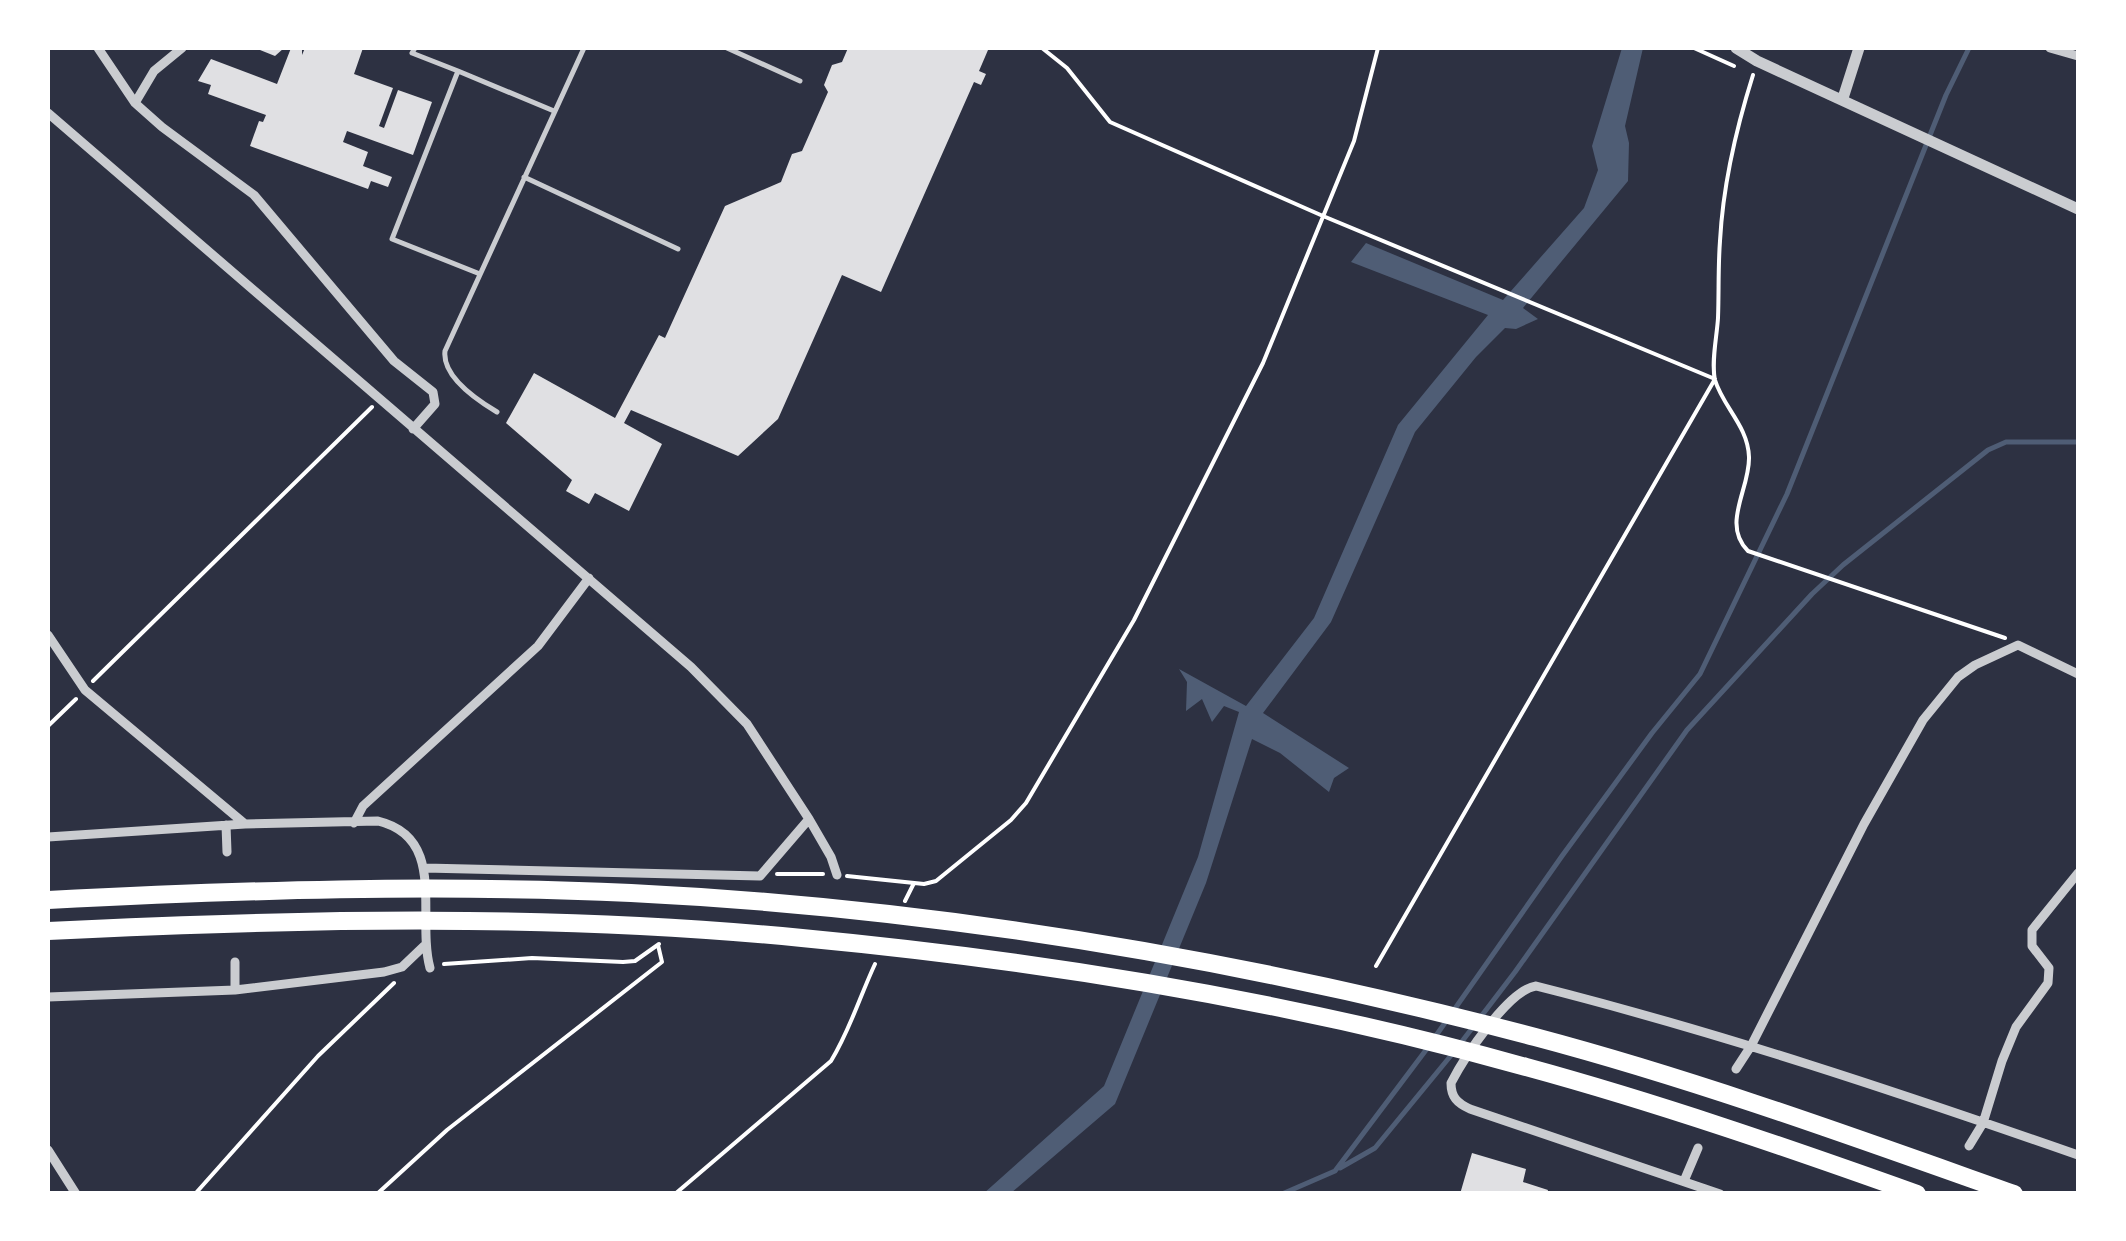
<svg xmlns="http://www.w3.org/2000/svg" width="2126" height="1241" viewBox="0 0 2126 1241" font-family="Lora,serif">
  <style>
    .water { fill: #4f5d75 }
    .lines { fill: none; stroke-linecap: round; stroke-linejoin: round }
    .stream { stroke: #4f5d75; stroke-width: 5 }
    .building { fill: #e0e0e3 }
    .path { stroke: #fff; stroke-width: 4 }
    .service { stroke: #caccd0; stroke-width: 5 }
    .minor { stroke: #caccd0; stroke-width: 9 }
    .tertiary { stroke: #caccd0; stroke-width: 11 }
    .motorway { stroke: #fff; stroke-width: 18 }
  </style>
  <rect width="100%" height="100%" fill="#2d3142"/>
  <path class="water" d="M1622,48H1643L1625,126L1629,143L1628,181L1523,308L1538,319L1516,329L1505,328L1476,357L1415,432L1331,622L1263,713L1349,768L1334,778L1329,792L1280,753L1252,739L1206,883L1115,1104L1011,1193L983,1194L1104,1086L1198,857L1239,712L1224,706L1212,722L1202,699L1186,711L1187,682L1179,669L1246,706L1314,618L1398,425L1488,315L1351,262L1366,243L1503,300L1584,208L1598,170L1592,146Z"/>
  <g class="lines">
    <path class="stream" d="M1435,1037L1562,856L1652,733L1700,674L1787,494L1946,95L1969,48
      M1460,1044L1515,972L1687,730L1812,594L1843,565L1988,450L2006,442H2078
      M1340,1168L1375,1148L1453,1053
      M1282,1194L1335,1171L1429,1046"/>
  </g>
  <path class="building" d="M261,48H284L275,56L260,50Z
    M291,48H302V55L305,48H363L354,74L393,88L379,126L384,128L398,90L432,102L413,155L347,131L343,142L368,152L363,166L392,177L388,187L371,181L368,189L250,146L259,121L263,122L266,115L208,94L211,85L198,81L211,59L277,84Z
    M848,48H982L988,50L979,71L986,74L981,85L974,82L881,292L842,275L778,419L738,456L631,410L624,423L662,444L629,511L595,493L589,504L566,491L572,480L506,423L534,373L615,418L659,335L665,338L725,206L781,182L792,154L802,151L828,92L824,85L832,65L842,62Z
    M1472,1153L1526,1169L1523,1182L1548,1190L1547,1194H1460Z"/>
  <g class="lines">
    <path class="path" d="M1042,48L1067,68L1110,122L1323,216L1715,379L1376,966
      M1694,48L1734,66
      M1753,75C1736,129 1723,184 1720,241C1718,267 1719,292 1718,318C1717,336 1711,362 1715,380C1723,407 1748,426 1749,457C1750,489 1721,524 1748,551L2005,638
      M93,681L372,407
      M48,726L76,699
      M777,874H823
      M847,876L924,884L936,881L1011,820L1026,803L1134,620L1263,363L1354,141L1378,48
      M905,901L914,883
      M444,964L532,958L623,962L635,961L659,944
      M195,1194L318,1056L394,983
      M377,1194L447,1130L662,962L658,945
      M675,1194L831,1061C850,1030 860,996 875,964"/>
    <path class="service" d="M415,48L412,53L458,71L392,239L480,274
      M727,48L800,81
      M458,71L554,111
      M524,177L678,249
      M497,412C477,400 442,376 445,351L584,48"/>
    <path class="minor" d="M98,48L135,103L162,127L254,195L394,361L433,392L435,404L413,429
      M2050,48L2078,56
      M135,103L154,71L182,48
      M48,113L691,667L747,724L809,819L831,857L837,875
      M48,635L85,690L245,824
      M354,823L363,806L538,646L589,578
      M226,825L227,852
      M48,837L245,824L378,821C448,838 416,916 430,968
      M425,868L760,876L809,819
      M235,990V962
      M48,997L235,990L384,972L402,967L424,946
      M1736,1069L1751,1046L1864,824L1923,720L1958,677L1975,665L2018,645L2078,674
      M1969,1146L1983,1123L2002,1061L2016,1027L2048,983L2049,968L2032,946V930L2078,873
      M48,1150L76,1194
      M1684,1181L1698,1148
      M1720,1194L1470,1109C1457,1103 1451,1097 1451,1083C1464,1058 1508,990 1536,986C1719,1032 1900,1093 2078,1155"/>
    <path class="tertiary" d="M1736,48L1757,61L2078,209
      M1843,98L1859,48"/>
    <path class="motorway" d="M48,900C242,890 437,884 631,893C936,908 1240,959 1535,1037C1697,1080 1856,1138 2014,1194
      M48,931C299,919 551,913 802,938C1045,961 1290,1001 1526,1067C1658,1103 1788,1148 1917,1194"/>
  </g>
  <rect width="2126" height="1241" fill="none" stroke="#ffffff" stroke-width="100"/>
</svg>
